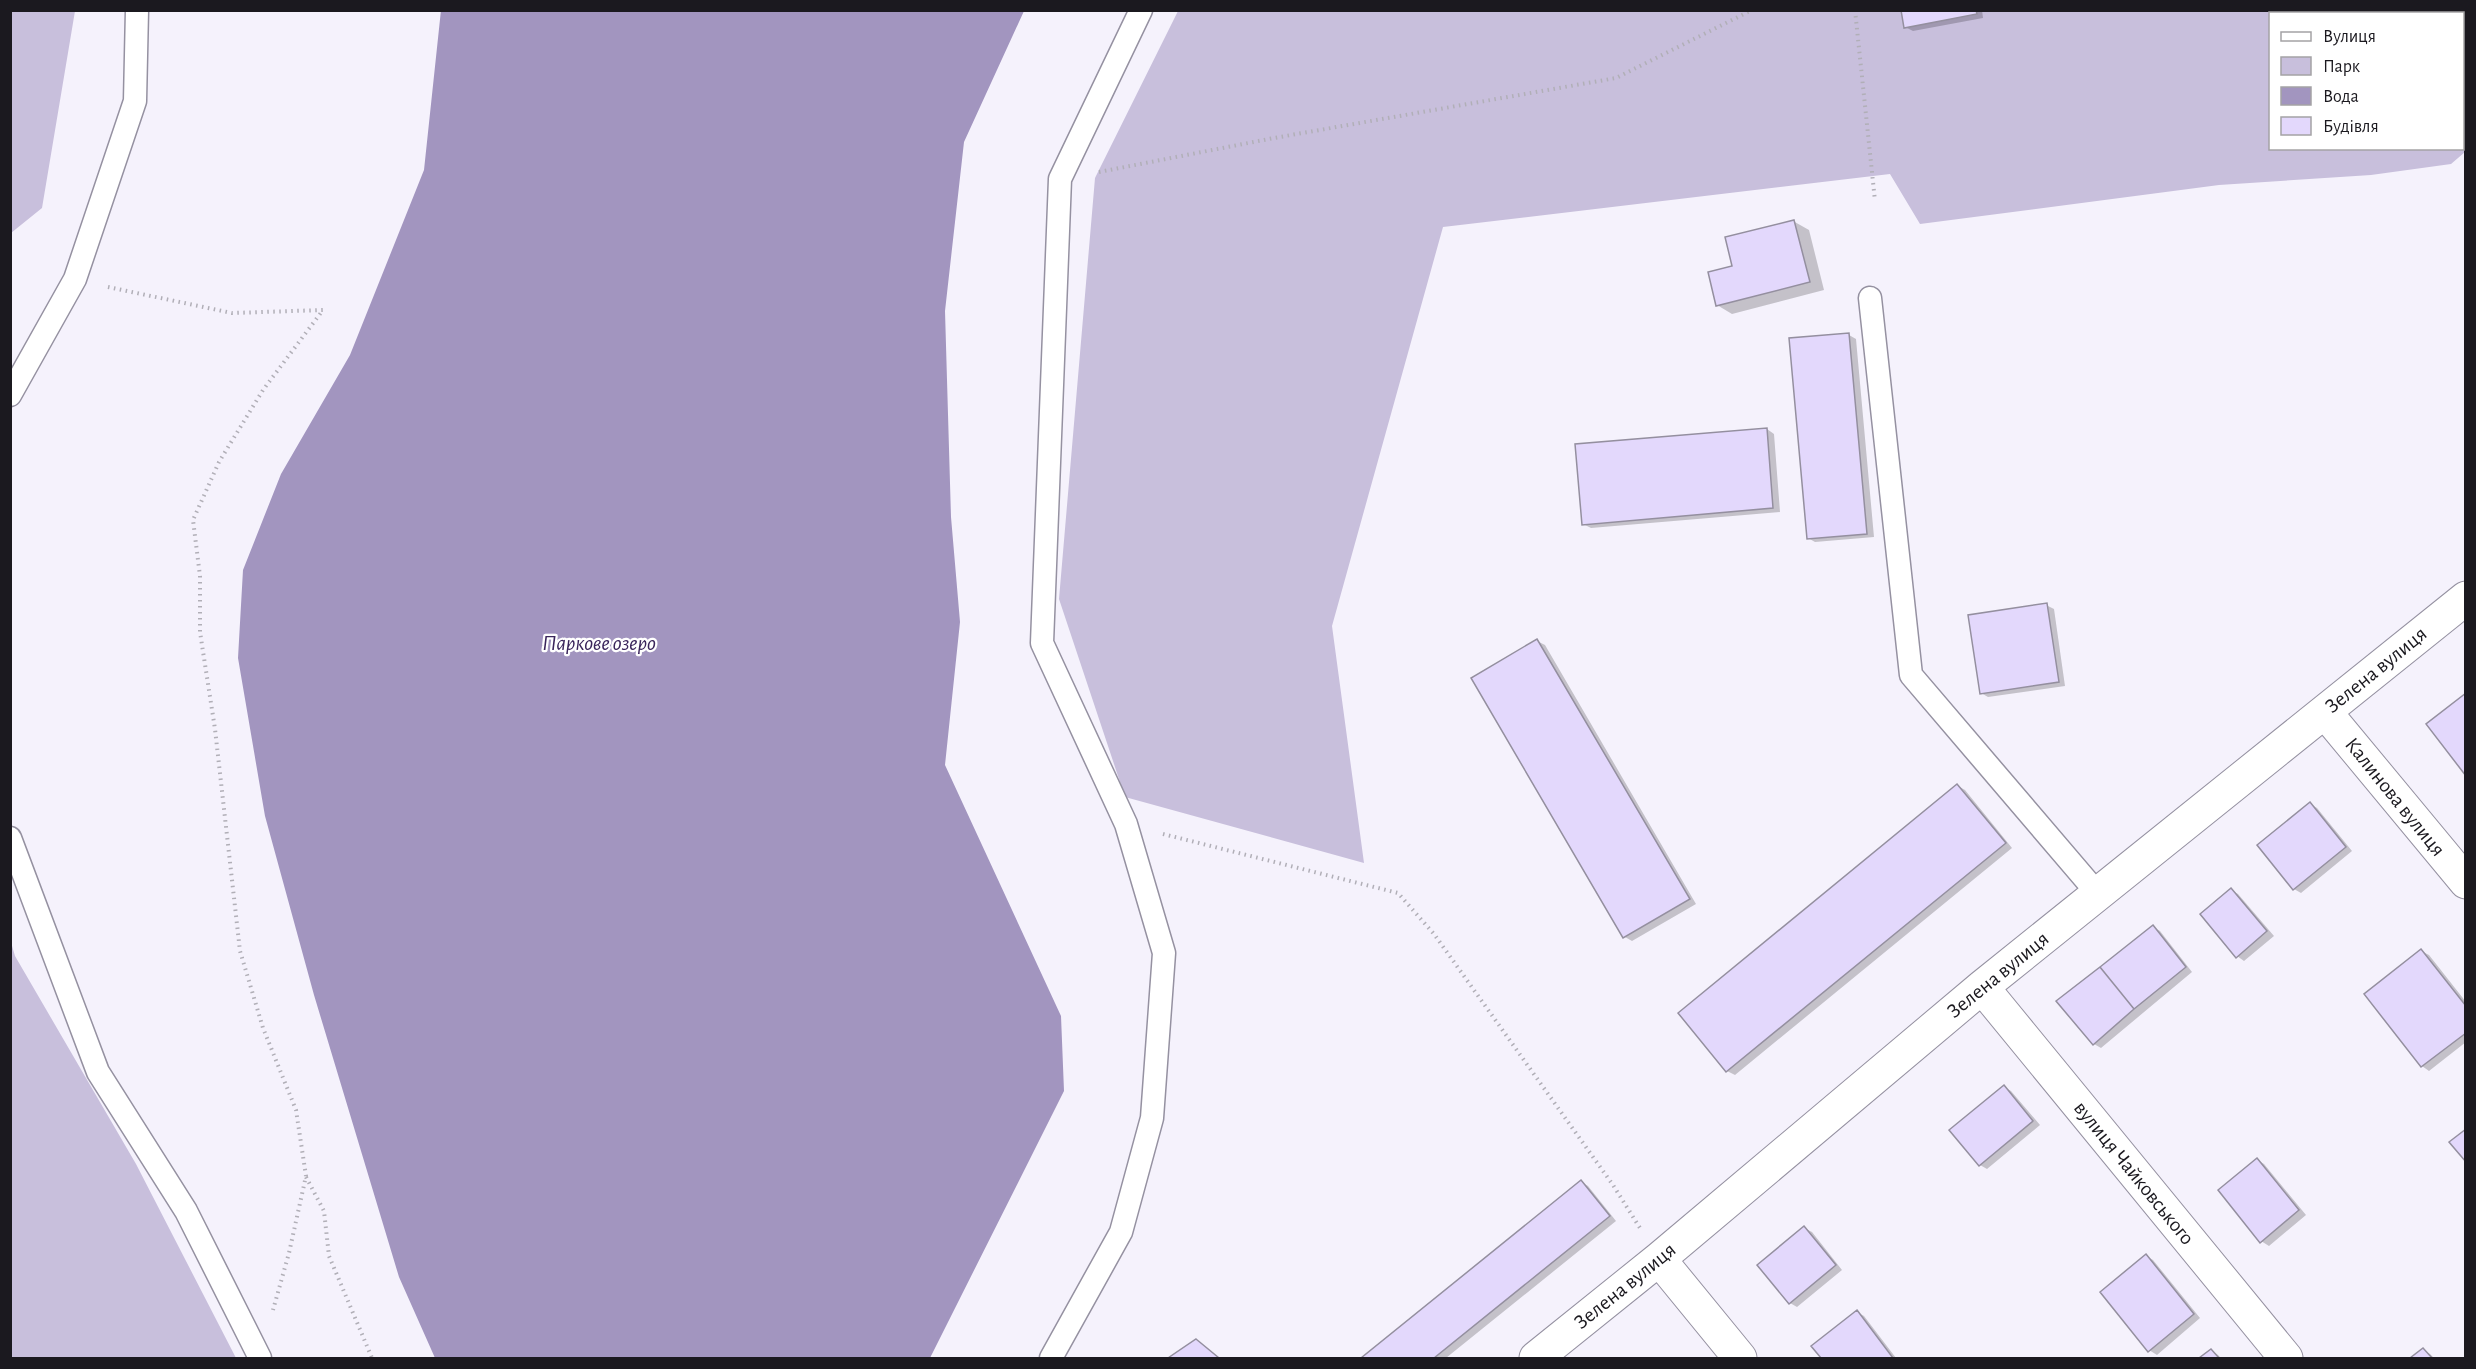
<svg xmlns="http://www.w3.org/2000/svg" width="2476" height="1369" viewBox="0 0 2476 1369" font-family="'Alegreya Sans',sans-serif">
  <style>
    .green { fill: #c8bfdc; fill-rule: evenodd }
    .water { fill: #a295bf }
    .shadow { fill: #0003 }
    .building { fill: #e3d8fc; stroke: #948f9f; stroke-width: 1.5 }
    .lines { fill: none; stroke-linecap: round; stroke-linejoin: round }
    .lane-casing { stroke: #9591a1; stroke-width: 25 }
    .street-casing { stroke: #9591a1; stroke-width: 35 }
    .path { stroke: #b1afb7; stroke-width: 4; stroke-dasharray: 1.5 4.5; stroke-linecap: butt }
    .lane { stroke: #fff; stroke-width: 22 }
    .street { stroke: #fff; stroke-width: 33 }
    .labels { text-anchor: middle; dominant-baseline: central; stroke-width: 4.5; stroke-linejoin: round; paint-order: stroke }
    .street-label { font-size: 21px; fill: #1b191f; stroke: #fff }
    .water-label { font-size: 22px; font-style: italic; fill: #3a255b; stroke: #fff }
  </style>
  <rect width="100%" height="100%" fill="#f5f2fc"/>
  <path class="green" d="M11,10L75,11L42,208L11,233Z
    M1178,11H2465V152L2451,164L2371,175L2219,185L1920,224L1890,174L1443,227L1332,626L1364,863L1125,797L1059,599L1095,178ZM2270,14H2462V148H2270Z
    M10,939L15,956L136,1164L236,1358H11Z"/>
  <path class="water" d="M441,10L1024,11L964,142L945,311L951,517L960,622L945,765L1061,1016L1064,1091L930,1358H435L399,1277L314,995L265,816L238,658L243,570L281,474L350,355L424,170Z"/>
  <path class="shadow" d="M1903,10H1982L1983,18L1913,31L1905,27Z
    M1793,221L1809,230L1824,290L1732,314L1717,305L1734,267Z
    M1849,335L1856,339L1874,537L1815,542L1808,538Z
    M1767,429L1774,434L1780,512L1591,528L1583,524Z
    M2046,605L2054,609L2065,686L1988,697L1981,693Z
    M1537,641L1545,645L1696,904L1632,941L1625,937Z
    M1958,786L1965,790L2012,848L1735,1075L1727,1071Z
    M2310,804L2317,808L2352,851L2301,893L2294,889Z
    M2231,890L2238,894L2274,936L2244,961L2237,956Z
    M2153,927L2160,931L2192,972L2101,1048L2094,1044Z
    M2421,951L2429,955L2466,1002V1042L2429,1071L2422,1066L2366,995Z
    M2004,1087L2011,1091L2040,1125L1987,1169L1980,1165Z
    M2257,1160L2264,1164L2306,1215L2269,1246L2261,1241Z
    M1581,1182L1588,1186L1616,1221L1446,1358H1364Z
    M1804,1228L1812,1232L1842,1270L1797,1307L1790,1303Z
    M2146,1256L2153,1260L2200,1318L2157,1355L2149,1350Z
    M1857,1312L1864,1316L1896,1358H1823L1813,1346Z
    M1196,1341L1220,1358H1171Z
    M2211,1350L2218,1355L2221,1358H2201Z
    M2423,1350L2430,1354L2434,1358H2413Z"/>
  <path class="building" d="M1901,10H1976L1977,14L1904,28Z
    M1794,220L1810,282L1716,306L1708,272L1732,266L1725,237Z
    M1849,333L1867,534L1807,539L1789,338Z
    M1767,428L1773,508L1582,525L1575,444Z
    M2047,603L2059,682L1980,694L1968,615Z
    M1537,639L1690,899L1623,938L1471,678Z
    M2466,693V776L2426,724Z
    M1957,784L2006,843L1726,1072L1678,1013Z
    M2310,802L2346,847L2293,890L2257,845Z
    M2231,888L2267,931L2236,958L2200,914Z
    M2153,925L2186,967L2134,1009L2100,967Z
    M2421,949L2466,1006V1033L2421,1067L2364,994Z
    M2100,967L2134,1009L2093,1045L2056,1001Z
    M2004,1085L2033,1121L1979,1166L1949,1130Z
    M2466,1129V1162L2449,1142Z
    M2257,1158L2299,1210L2260,1243L2218,1190Z
    M1581,1180L1610,1216L1434,1358H1361Z
    M1804,1226L1836,1265L1789,1304L1757,1265Z
    M2146,1254L2194,1314L2148,1352L2100,1292Z
    M1857,1310L1893,1358H1821L1811,1346Z
    M1196,1339L1219,1358H1168Z
    M2423,1348L2432,1358H2410Z
    M2211,1349L2219,1358H2199Z"/>
  <g class="lines">
    <g class="lane-casing">
      <path id="lane" d="M1870,298L1911,675L2098,894
        M10,395L75,279L135,101L137,10
        M10,838L98,1072L186,1211L260,1358
        M1051,1358L1121,1232L1152,1118L1164,953L1126,824L1042,643L1060,179L1141,10"/>
    </g>
    <g class="street-casing">
      <path id="street" d="M2325,712L2466,882
        M1982,987L2286,1358
        M1659,1259L1740,1358
        M1536,1358L1659,1259L1982,987L2466,598"/>
    </g>
    <path class="path" d="M1855,10L1875,201
      M1099,172L1274,138L1616,78L1752,10
      M108,287L232,313L323,310L263,390L219,462L193,520L200,576V632L215,729L240,951L263,1028L296,1110L306,1176L289,1253L273,1310
      M1163,834L1398,893L1434,934L1613,1185L1640,1228
      M306,1177L324,1211L329,1256L372,1358"/>
    <use href="#lane" class="lane"/>
    <use href="#street" class="street"/>
  </g>
  <g class="labels">
    <g class="street-label">
      <text transform="translate(2376 670) rotate(-39)">Зелена вулиця</text>
      <text transform="translate(2395 797) rotate(51)">Калинова вулиця</text>
      <text transform="translate(1998 975) rotate(-39)">Зелена вулиця</text>
      <text transform="translate(2134 1173) rotate(51)">вулиця Чайковського</text>
      <text transform="translate(1625 1286) rotate(-39)">Зелена вулиця</text>
    </g>
    <g class="water-label">
      <text x="599" y="643">Паркове озеро</text>
    </g>
  </g>
  <rect width="2476" height="1369" fill="none" stroke="#1b191f" stroke-width="24"/>
  <rect x="2269" y="12" width="195" height="138" fill="#ffffff" stroke="#a4a3a5" stroke-width="1.5"/>
  <rect x="2281" y="32" width="30" height="9" fill="#ffffff" stroke="#a4a3a5" stroke-width="1.5"/>
  <text x="2323" y="42" font-size="18" fill="#1b191f">Вулиця</text>
  <rect x="2281" y="57" width="30" height="18" fill="#c8bfdc" stroke="#a4a3a5" stroke-width="1.5"/>
  <text x="2323" y="72" font-size="18" fill="#1b191f">Парк</text>
  <rect x="2281" y="87" width="30" height="18" fill="#a295bf" stroke="#a4a3a5" stroke-width="1.5"/>
  <text x="2323" y="102" font-size="18" fill="#1b191f">Вода</text>
  <rect x="2281" y="117" width="30" height="18" fill="#e3d8fc" stroke="#a4a3a5" stroke-width="1.5"/>
  <text x="2323" y="132" font-size="18" fill="#1b191f">Будівля</text>
</svg>
